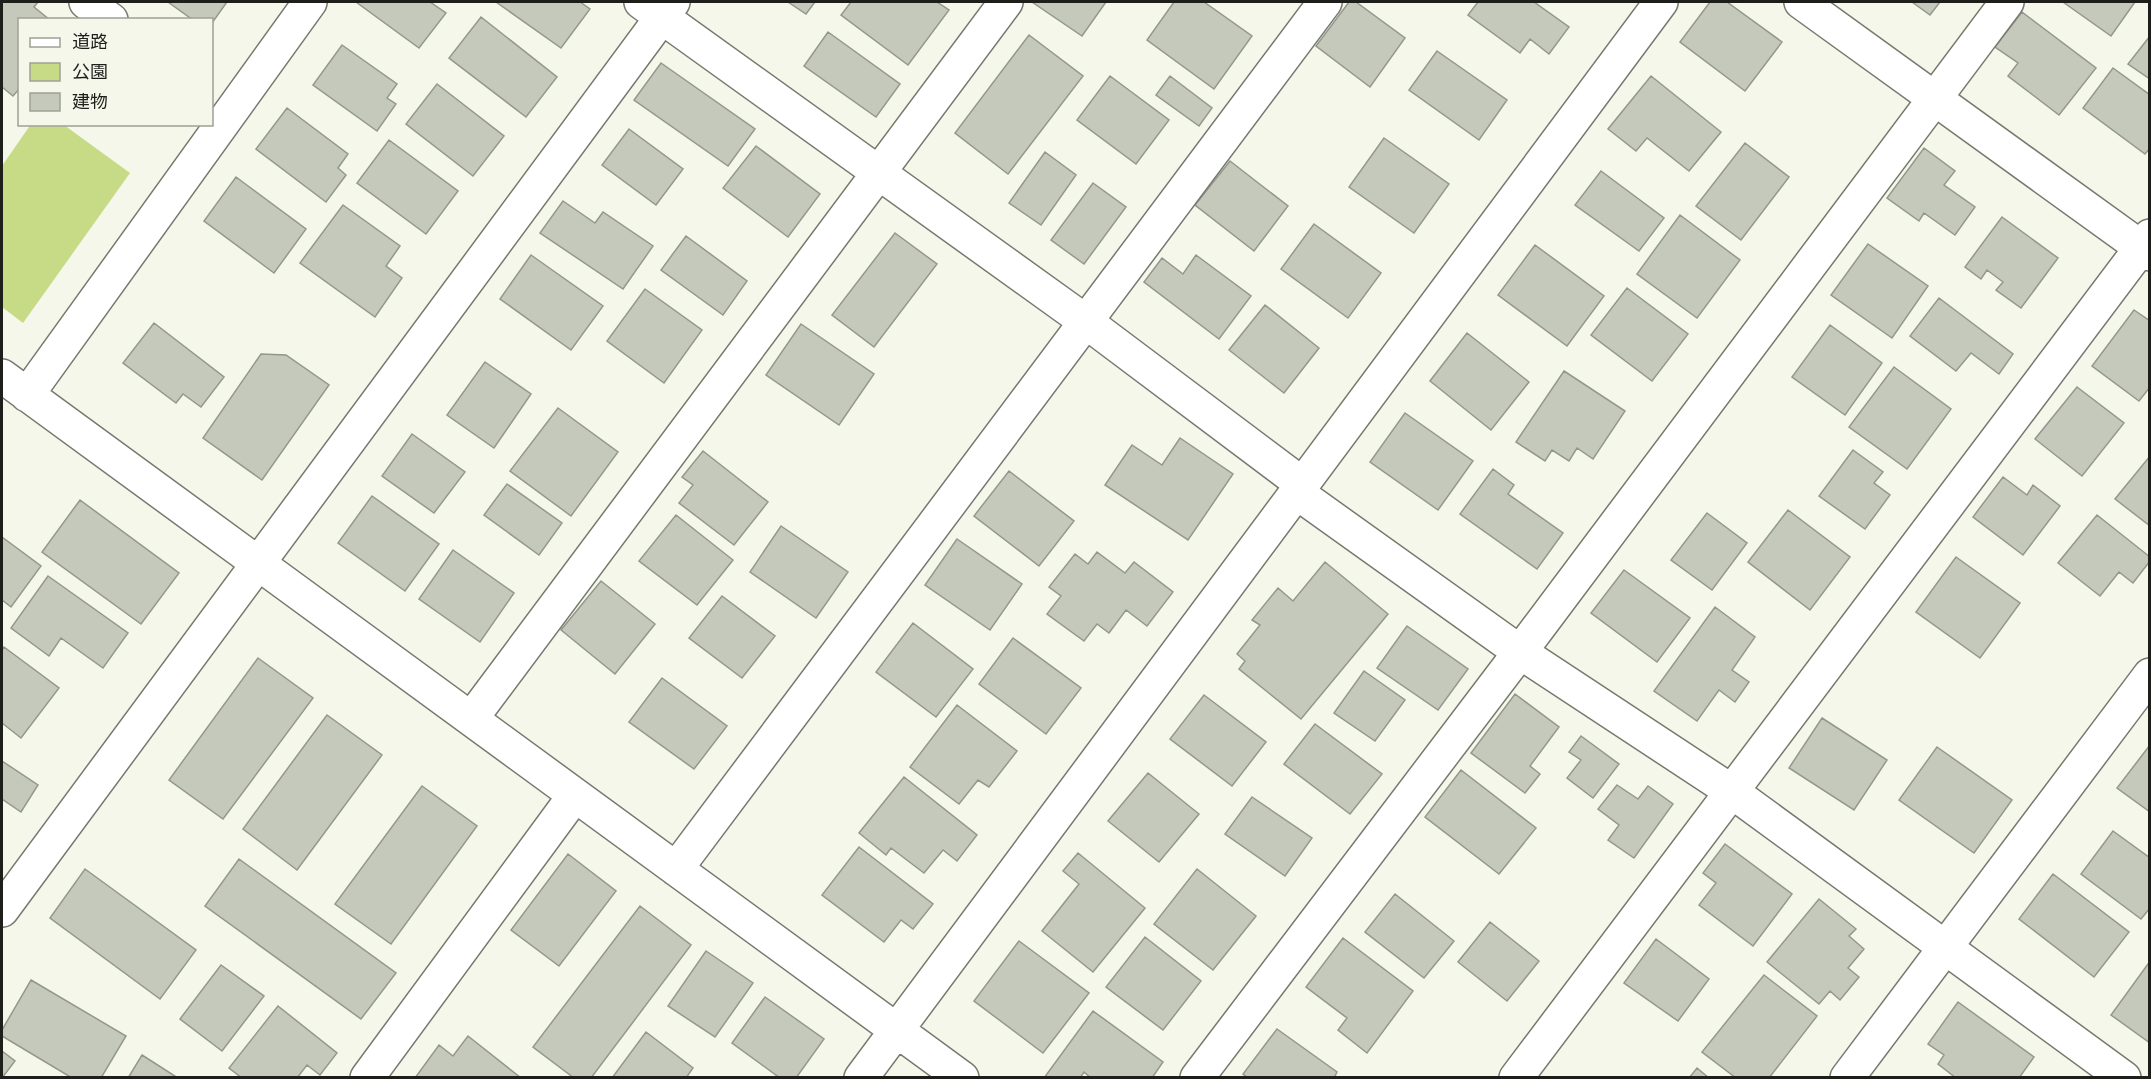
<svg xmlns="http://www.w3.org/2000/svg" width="2151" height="1079" viewBox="0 0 2151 1079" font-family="'Work Sans','Noto Sans JP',sans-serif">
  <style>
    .green { fill: #c7db86 }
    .building { fill: #c5c9bc; stroke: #94978b; stroke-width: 1.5 }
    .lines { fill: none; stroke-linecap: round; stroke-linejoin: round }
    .minor-casing { stroke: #76796e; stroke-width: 36 }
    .minor { stroke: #fff; stroke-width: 33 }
  </style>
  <rect width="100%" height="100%" fill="#f4f7ea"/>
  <path class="green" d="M31,124L64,125L130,173L23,323L2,307V166Z"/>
  <path class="building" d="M2,2H38L34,7L50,20H20V88L13,96L2,87Z
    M168,2H227L212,23V20H193Z
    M356,2H430L446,13L419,48Z
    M496,2H580L590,9L561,48Z
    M788,2H815L806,14Z
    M851,2H937L949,10L908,65L841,15Z
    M1032,2H1106L1082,36Z
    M1174,2H1204L1252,36L1214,89L1147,40Z
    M1349,2H1356L1405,38L1370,87L1316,46Z
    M1478,2H1534L1569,27L1549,54L1530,39L1520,53L1468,15Z
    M1710,2H1727L1782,42L1745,91L1680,42Z
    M1912,2H1940L1930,15Z
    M2063,2H2135L2111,36Z
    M2022,12L2096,68L2059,115L2008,76L2018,63L1995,47Z
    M481,17L557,77L526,117L449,58Z
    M828,32L900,84L876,117L804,66Z
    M1029,35L1083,76L1008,174L955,133Z
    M2150,36V79L2128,64Z
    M342,45L397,84L387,98L396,104L377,131L313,85Z
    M1437,51L1507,100L1479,140L1409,90Z
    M661,63L755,129L728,166L634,100Z
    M2113,68L2150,95V148L2145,154L2083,108Z
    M1110,76L1169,120L1136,164L1077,120Z
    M1170,76L1212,108L1199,126L1156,95Z
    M1651,76L1721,132L1689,171L1647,138L1636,151L1608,129Z
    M437,84L504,136L473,176L406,124Z
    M287,108L348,154L338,168L346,175L326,202L256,149Z
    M629,129L683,169L656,205L602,165Z
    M1384,138L1449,184L1414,233L1349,187Z
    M389,140L458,191L426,234L357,183Z
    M1745,143L1789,177L1741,240L1696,206Z
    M756,146L820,194L788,237L723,188Z
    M1924,148L1955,171L1944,185L1975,207L1955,235L1924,213L1919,221L1887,198Z
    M1045,152L1076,175L1041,225L1009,203Z
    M1230,161L1288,206L1254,251L1195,205Z
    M1601,171L1664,218L1639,251L1575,205Z
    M236,177L306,229L274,273L204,221Z
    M1093,183L1126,207L1084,264L1051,240Z
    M563,201L595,223L603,212L653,246L623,289L540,233Z
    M343,205L400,246L386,266L402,278L375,317L300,263Z
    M1680,215L1740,260L1697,318L1637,274Z
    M2002,217L2058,258L2021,308L1996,290L2003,282L1987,270L1981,279L1965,267Z
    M1314,224L1381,273L1348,318L1281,269Z
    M895,233L937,264L874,347L832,315Z
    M686,236L747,281L723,315L661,270Z
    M1868,244L1928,286L1892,338L1831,295Z
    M1535,245L1604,296L1567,346L1498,295Z
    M531,255L603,306L571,350L500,299Z
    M1196,255L1251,296L1219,339L1144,282L1162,258L1183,274Z
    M1627,288L1688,334L1652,381L1591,335Z
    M645,289L702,330L664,383L607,341Z
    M1939,298L2013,354L1999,374L1971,353L1956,371L1910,336Z
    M1265,305L1319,348L1284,393L1229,350Z
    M2134,310L2150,321V387L2139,401L2092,366Z
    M154,323L224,377L201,407L183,394L176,403L123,363Z
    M801,324L874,374L839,425L766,375Z
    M1830,325L1882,363L1845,415L1792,377Z
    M1467,333L1529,382L1491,430L1430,381Z
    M261,354L286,355L329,385L262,480L203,438Z
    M485,362L531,394L494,448L447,415Z
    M1894,367L1951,409L1907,469L1849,427Z
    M1564,371L1625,411L1593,459L1577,448L1569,461L1552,450L1545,461L1516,442Z
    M2077,387L2124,423L2082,476L2035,439Z
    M558,408L618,452L571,516L510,471Z
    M1405,413L1473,461L1438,510L1370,462Z
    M412,434L465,472L434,513L382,476Z
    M1180,438L1233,474L1188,540L1105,485L1132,445L1162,465Z
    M1853,450L1883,472L1874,483L1890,495L1865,529L1819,496Z
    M703,451L768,502L734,545L679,503L693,485L682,477Z
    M2150,456V526L2115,499Z
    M1493,469L1514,485L1508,494L1563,533L1537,569L1460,514Z
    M1009,471L1074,521L1039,566L974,516Z
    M2003,477L2027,495L2033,485L2060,506L2023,555L1973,517Z
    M507,484L562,523L539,555L484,515Z
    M372,496L439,544L405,591L338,543Z
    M80,500L179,573L141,624L42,552Z
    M1788,510L1850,557L1810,610L1748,562Z
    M1707,513L1747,543L1712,590L1671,560Z
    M676,515L733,560L697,605L639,561Z
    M2097,515L2150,557V561L2133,583L2119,572L2100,596L2058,563Z
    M781,526L848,572L816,618L750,572Z
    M2,537L41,566L11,607L2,600Z
    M957,539L1022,584L990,630L925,585Z
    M453,550L514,593L480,642L419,599Z
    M1097,552L1125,573L1134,562L1173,592L1147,626L1126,610L1109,633L1097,624L1084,641L1047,614L1061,596L1049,587L1075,554L1088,564Z
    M1956,557L2020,603L1980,658L1916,612Z
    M1325,562L1388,614L1301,719L1239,669L1245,661L1237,654L1260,625L1252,620L1278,588L1293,601Z
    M1624,570L1690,618L1657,662L1591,613Z
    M48,576L128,633L103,668L61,638L49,656L11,628Z
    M601,581L655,624L615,674L561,630Z
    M722,596L775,636L742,678L689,638Z
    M1715,607L1755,637L1732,670L1749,682L1735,702L1719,690L1697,721L1654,691Z
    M913,623L973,669L936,717L876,672Z
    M1407,626L1468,669L1438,710L1377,668Z
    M1013,638L1081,688L1046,734L979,684Z
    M4,647L59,688L21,738L2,723V650Z
    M258,658L313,698L223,819L169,780Z
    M1364,671L1405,700L1375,741L1334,713Z
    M662,678L727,726L694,769L629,722Z
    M1515,694L1559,727L1530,766L1540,774L1525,793L1471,753Z
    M1204,695L1266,742L1232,786L1170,739Z
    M957,705L1017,751L989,787L978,780L959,804L910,767Z
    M327,715L382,755L297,870L243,829Z
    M1822,718L1887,760L1854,810L1789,768Z
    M1315,724L1382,774L1350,814L1284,764Z
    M1581,736L1619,764L1593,798L1567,778L1581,760L1569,752Z
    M2150,745V812L2117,788Z
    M1937,747L2012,800L1974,853L1899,800Z
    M2,761L38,785L21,812L2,799Z
    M1461,770L1536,828L1499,874L1425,817Z
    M1148,773L1199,814L1159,862L1108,821Z
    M904,777L977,835L957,861L943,850L924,873L891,848L886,855L859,833Z
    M1617,785L1638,799L1648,786L1673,804L1634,858L1608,840L1619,825L1598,809Z
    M422,786L477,826L391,944L335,904Z
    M1252,797L1312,838L1285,876L1225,834Z
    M2113,831L2150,858V908L2141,919L2081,874Z
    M1725,844L1792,894L1753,946L1699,905L1716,883L1703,873Z
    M859,847L933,904L913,929L901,920L884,942L822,895Z
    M1078,853L1145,908L1093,972L1042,931L1079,884L1063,871Z
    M568,854L616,891L559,966L511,930Z
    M239,859L396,973L361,1019L205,906Z
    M85,869L196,950L160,999L50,918Z
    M1197,869L1256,916L1213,970L1154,924Z
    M2053,874L2129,932L2094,977L2019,919Z
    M1395,894L1454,941L1424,978L1365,932Z
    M1819,899L1856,929L1849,936L1864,949L1848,968L1859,977L1840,1000L1830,991L1819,1004L1767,962Z
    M640,906L691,945L591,1078H574L533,1047Z
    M1490,922L1539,961L1507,1001L1458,962Z
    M1145,937L1201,981L1163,1030L1106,987Z
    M1343,938L1413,991L1367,1053L1338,1030L1347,1018L1306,987Z
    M1656,939L1709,979L1678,1021L1624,983Z
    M1019,941L1089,993L1043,1053L974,1001Z
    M706,951L753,983L715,1037L668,1006Z
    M2148,964L2150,965V1043L2111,1015Z
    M221,965L264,996L222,1051L180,1019Z
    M1764,975L1817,1016L1769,1078H1736L1702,1052Z
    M31,980L126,1036L101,1078H72L2,1036V1030Z
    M765,997L824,1039L796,1078H780L732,1043Z
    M1958,1002L2034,1057L2019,1078H1956L1938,1064L1944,1055L1928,1044Z
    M278,1006L337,1053L320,1075L307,1065L297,1078H242L229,1068Z
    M1093,1011L1163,1062L1152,1078H1091L1084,1072L1080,1078H1044Z
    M1277,1029L1337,1072L1334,1078H1248L1243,1074Z
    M646,1032L693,1068L686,1078H612Z
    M468,1036L521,1078H415L439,1045L453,1056Z
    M2,1051L15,1061L2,1078Z
    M142,1055L178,1078H128Z
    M1697,1068L1709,1078H1689Z"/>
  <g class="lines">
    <g class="minor-casing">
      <path id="minor" d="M86,2L111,20
        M641,2L1085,321L1302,484
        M1801,2L2150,254
        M2,376L962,1078
        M27,395L310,2
        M1296,492L1520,652L1731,791L2124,1078
        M471,719L1006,2
        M676,869L1325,2
        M2,910L673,2
        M367,1078L575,795
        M861,1078L1661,2
        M1197,1078L1520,652L2007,2
        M1516,1078L2150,236
        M1847,1078L2150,675"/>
    </g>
    <use href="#minor" class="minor"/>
  </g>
  <rect width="2151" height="1079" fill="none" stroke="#1e1f1a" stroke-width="6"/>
  <rect x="18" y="18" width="195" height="108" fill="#f4f7ea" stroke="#9ea197" stroke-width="1.5"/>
  <rect x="30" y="38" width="30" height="9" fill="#ffffff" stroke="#9ea197" stroke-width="1.5"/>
  <text x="72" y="48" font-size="18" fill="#1e1f1a">道路</text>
  <rect x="30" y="63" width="30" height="18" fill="#c7db86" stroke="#9ea197" stroke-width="1.5"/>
  <text x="72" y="78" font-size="18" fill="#1e1f1a">公園</text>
  <rect x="30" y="93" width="30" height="18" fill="#c5c9bc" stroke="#9ea197" stroke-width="1.5"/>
  <text x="72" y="108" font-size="18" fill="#1e1f1a">建物</text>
</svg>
